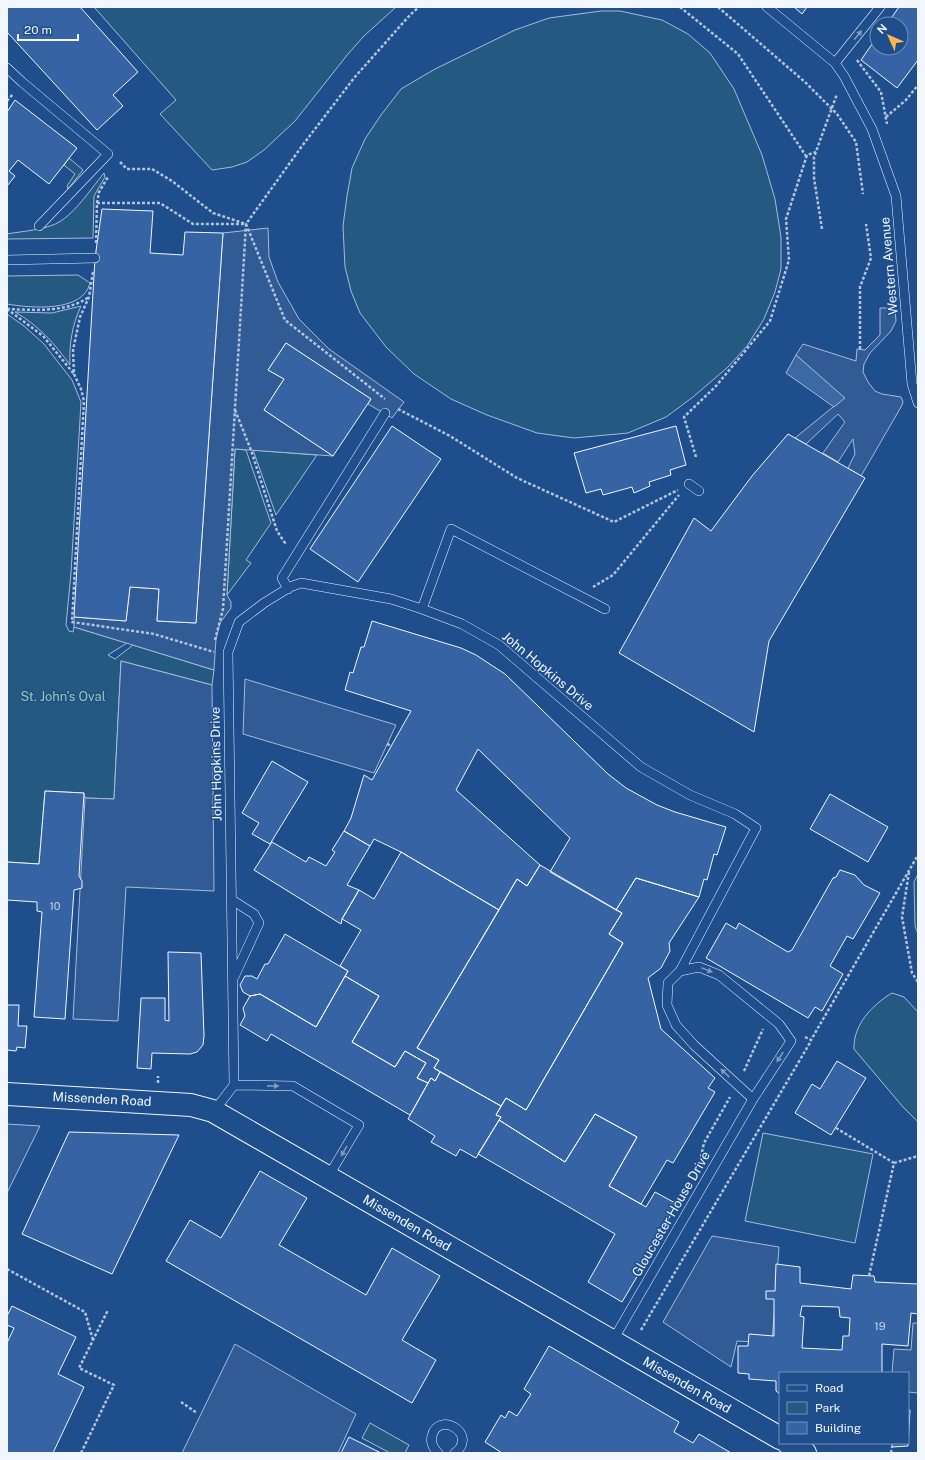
<svg xmlns="http://www.w3.org/2000/svg" width="925" height="1460" viewBox="0 0 925 1460" font-family="'Public Sans',sans-serif">
  <style>
    .green { fill: #245a82; stroke: #a8bbd7 }
    .parking { fill: #305b95; stroke: #a8bbd7 }
    .water { fill: #3b69a3; stroke: #a8bbd7 }
    .building { fill: #3563a3; stroke: #f2f6ff; fill-rule: evenodd }
    .lines { fill: none; stroke-linecap: round; stroke-linejoin: round }
    .service-casing { stroke: #f2f6ff; stroke-width: 10 }
    .tertiary-casing { stroke: #f2f6ff; stroke-width: 24 }
    .path { stroke: #b3c4dc; stroke-width: 2.5; stroke-dasharray: 3 2; stroke-linecap: butt }
    .service { stroke: #1f4e8c; stroke-width: 9 }
    .tertiary { stroke: #1f4e8c; stroke-width: 22 }
    .oneway { fill: #7e9ac0 }
    .labels { text-anchor: middle; dominant-baseline: central; stroke-width: 3; stroke-linejoin: round; paint-order: stroke }
    .number-label { font-size: 11px; fill: #c3d1e8 }
    .street-label { font-size: 13px; fill: #f2f6ff; stroke: #1f4e8c }
    .park-label { font-size: 13px; fill: #97c8a6; stroke: #1f4e8c }
  </style>
  <rect width="100%" height="100%" fill="#1f4e8c"/>
  <path class="green" d="M94,7H396L364,36L348,54L295,121L264,150L247,162L232,167L212,170L160,114L176,100Z
    M601,11H620L662,20L688,34L710,53L734,89L762,155L775,199L781,237V269L775,292L764,319L747,346L728,367L693,397L666,417L628,433L574,438L537,433L487,415L451,399L414,374L386,347L360,313L351,291L345,267L343,226L347,196L352,168L365,139L381,115L401,89L435,69L515,30L549,18Z
    M69,158L83,170L68,189L67,186L75,174L64,165Z
    M104,173L105,177L94,196L93,238L7,239V234C23,231 47,230 61,221C78,209 91,189 104,173Z
    M78,275L90,283C83,313 30,308 7,304V276Z
    M81,306C72,325 69,345 70,365C55,344 38,325 15,312L52,313Z
    M7,314L24,326L44,344L72,380L81,402L71,573L66,625L69,631L73,632L74,627L127,643L108,655L115,659L133,645L214,670L212,685L121,661L114,799L85,798L84,793L45,791L39,864L7,862Z
    M235,449L246,450L271,523L246,560L251,563L227,595Z
    M253,450L317,455L276,515Z
    M918,874V934L915,926L914,882Z
    M892,993L904,997L918,1012V1122L903,1107L854,1049C853,1025 872,1005 892,993Z
    M763,1133L873,1154L855,1243L745,1221Z
    M370,1423L409,1445L405,1453H390L362,1438Z"/>
  <path class="parking" d="M268,228L269,257L278,282L299,319L329,349L404,402L392,418L368,404L371,399L286,343L268,370L284,379L264,410L333,456L235,449L227,595L231,602V608L220,623L216,639L214,670L74,627V617L126,621L130,587L159,589L157,621L196,623L223,233Z
    M880,308H895L896,321L891,331L870,353L864,364L863,372L868,382L875,391L882,394L901,397L903,402L901,407L861,476L848,468L855,454L853,439L838,462L823,453L845,422L838,414L806,444L795,438L844,398L796,355L803,344L856,361L857,349L865,350L880,335Z
    M121,661L212,685L214,891L126,887L118,1021L73,1019L85,798L114,799Z
    M245,679L396,725L374,773L243,734Z
    M7,1124L40,1126L7,1193Z
    M712,1236L779,1247L772,1343L737,1341L731,1367L663,1322Z
    M913,1323H918V1393L908,1392V1373H892L894,1349L911,1350Z
    M235,1344L356,1414L338,1453H182Z"/>
  <path class="water" d="M796,355L845,398L834,407L786,373Z"/>
  <path class="building" d="M7,7H80L138,72L113,95L123,106L97,130L7,32Z
    M794,7H807L802,14Z
    M899,7H918V60L897,88L861,60L877,37V48H901V24H887Z
    M15,100L77,148L49,184L18,160L9,171L15,176L7,186V112Z
    M102,209L153,211L150,253L183,255L185,232L223,233L196,623L157,621L159,589L130,587L126,621L74,617L95,258Z
    M286,343L371,399L333,456L264,410L284,379L268,370Z
    M392,426L441,459L358,582L310,549Z
    M676,426L686,465L670,470L671,475L649,482L650,486L634,493L632,487L603,495L601,489L586,493L574,453Z
    M788,434L865,478L769,641L754,732L619,653L694,518L711,531L752,476Z
    M372,621L461,648L476,655L505,674L608,774L626,788L657,805L675,812L726,827L717,855L714,854L707,880L704,879L699,897L636,878L616,910L550,872L570,838L478,749L456,790L540,865L527,886L517,879L499,910L401,852L374,839L370,846L344,831L351,818L364,775L372,780L411,711L345,690L350,672L353,673L361,647H364Z
    M272,761L308,782L270,844L252,834L259,823L242,813Z
    M45,791L84,793L79,876L82,881V888L74,890L65,1019L34,1017L42,912L37,911V902L7,900V862L39,864Z
    M830,794L888,827L868,862L810,829Z
    M344,831L370,846L347,885L359,890L342,919L341,924L254,870L272,842L306,862L309,857L326,866L335,852L332,850Z
    M401,852L499,910L417,1048L439,1060L434,1068L440,1072L435,1081L431,1078L428,1083L417,1078L426,1063L405,1051L395,1067L352,1042L379,996L345,976L348,971L340,966L361,930L342,919L359,890L374,899Z
    M540,865L622,913L609,934L623,943L526,1110L506,1098L501,1106L434,1068L439,1060L417,1048L517,879L527,886Z
    M840,870L855,875L864,885L880,893L853,939L847,936L830,966L843,974L822,1011L815,1007L808,1018L706,958L726,923L736,929L739,923L788,952L792,950L833,878L836,877Z
    M636,878L699,897L669,943L670,951L661,968L648,978L661,1029L715,1078L708,1088L715,1092L673,1163L667,1160L641,1204L609,1186L637,1137L595,1114L565,1162L499,1120L501,1117L496,1115L506,1098L526,1110L623,943L609,934L622,913L616,910Z
    M285,934L348,971L316,1027L260,994L250,996L243,992L240,985L245,976H252L257,979L265,964H268Z
    M168,952L201,953L204,1036L203,1045L197,1052L190,1054L152,1053L151,1069L137,1068L141,998H165V1020L169,1021Z
    M345,976L379,996L352,1042L395,1067L405,1051L426,1063L417,1078L428,1083L410,1115L271,1034L267,1041L240,1025L245,1016L243,1008L250,996L260,994L316,1027Z
    M7,1005H19L18,1026H27L25,1048L17,1047L16,1051L7,1050Z
    M837,1061L866,1078L831,1135L795,1113L812,1084L820,1089Z
    M440,1072L501,1106L496,1115L501,1117L476,1158L460,1149L456,1156L431,1142L435,1136L408,1119L431,1078L435,1081Z
    M595,1114L637,1137L609,1186L646,1207L655,1192L677,1204L665,1225L667,1226L622,1302L588,1282L615,1234L478,1154L499,1120L565,1162Z
    M69,1132L179,1135L112,1274L22,1234Z
    M260,1171L307,1198L279,1245L366,1295L392,1248L440,1276L402,1340L436,1360L412,1403L166,1261L190,1220L221,1238Z
    M776,1264L800,1267V1283L851,1289L853,1275L874,1276L875,1282L918,1284V1314L911,1313L908,1346L882,1344V1373H780V1394L776,1391V1381L749,1379V1374L738,1373V1346H748L749,1334L774,1336V1299H766V1291H775ZM802,1306L839,1307L840,1317L850,1318L849,1336H843L842,1350L802,1348L804,1317L800,1316Z
    M12,1306L76,1337L58,1374L84,1387L53,1453H7V1343L14,1328L7,1325V1316Z
    M549,1346L679,1422L674,1432L693,1443L699,1434L731,1453H502L485,1442L501,1415L505,1418L509,1411L517,1416L531,1394L524,1389Z
    M908,1410H910L908,1446L892,1447V1443H908Z
    M349,1437L381,1453H341Z"/>
  <g class="lines">
    <g class="service-casing">
      <path id="service" d="M767,7L835,63L844,76L872,129L896,196L912,384L918,403
        M835,63L880,7
        M7,68L22,82L108,154L39,226
        M7,260L95,258
        M689,484L699,491
        M288,589L282,578L385,413
        M422,609L451,529L605,609
        M232,900L254,914L259,923L234,977
        M234,1085L293,1086L359,1125L328,1177
        M214,1111L234,1085L228,652L239,622L264,603L290,587L301,583L391,599L422,609L462,624L499,645L641,767L690,795L735,814L756,828L680,971
        M612,1342L753,1099L791,1041L779,1024L719,975L699,967L680,971L668,983L667,1005L676,1025L694,1045L753,1099
        M438,1453C433,1448 430,1443 432,1436C438,1410 479,1434 455,1453"/>
    </g>
    <g class="tertiary-casing">
      <path id="tertiary" d="M7,1094L191,1105L213,1111L780,1438
        M788,1443L805,1453"/>
    </g>
    <path class="path" d="M680,7L738,54L806,156
      M718,7L805,82L837,114L856,142L863,194
      M857,60L881,92L887,124
      M7,101L13,94
      M886,117L906,100L918,85
      M120,162L127,169H152L172,181L213,213L246,224L285,320L385,399
      M97,203H160L193,224H244
      M822,229L814,178V157L837,94
      M96,243L97,203L99,192L108,177
      M93,272L89,297L80,317L73,350L74,374L81,389L84,401L72,622L154,634L214,652
      M7,309L43,336L74,374
      M7,309C34,310 66,313 89,297
      M860,349V287L871,258L866,224
      M398,409L450,436L517,478L614,522L678,490
      M235,410L251,450L277,531L285,543L284,545
      M696,457L684,417L716,386L770,321L789,260L786,219L807,155L816,152
      M593,587L613,575L679,495
      M215,640L223,609L246,224L302,146L354,78L410,15L419,7
      M387,744L392,746
      M909,872L902,917L912,973L918,982
      M805,1037L811,1040L918,855
      M744,1071L763,1029
      M158,1083V1076
      M836,1128L894,1163L869,1276
      M701,1157L704,1143L730,1097
      M894,1163L918,1156
      M7,1269L85,1312L93,1340
      M641,1330L811,1041
      M181,1402L197,1413
      M81,1453L114,1385L79,1368L108,1310
      M891,1453L892,1447"/>
    <use href="#service" class="service"/>
    <use href="#tertiary" class="tertiary"/>
  </g>
  <defs><path id="oneway-solid" d="M-6-.8H1V-3.2L6.5 0L1 3.2V.8H-6Z"/></defs>
  <g class="oneway">
    <use href="#oneway-solid" transform="translate(858 35) rotate(-51)"/>
    <use href="#oneway-solid" transform="translate(707 970) rotate(22)"/>
    <use href="#oneway-solid" transform="translate(780 1057) rotate(123)"/>
    <use href="#oneway-solid" transform="translate(725 1073) rotate(-137)"/>
    <use href="#oneway-solid" transform="translate(273 1086) rotate(1)"/>
    <use href="#oneway-solid" transform="translate(344 1151) rotate(120)"/>
  </g>
  <g class="labels">
    <g class="number-label">
      <text x="55" y="906">10</text>
      <text x="880" y="1326">19</text>
    </g>
    <g class="street-label">
      <text transform="translate(889 266) rotate(-95)">Western Avenue</text>
      <text transform="translate(548 671) rotate(40)">John Hopkins Drive</text>
      <text transform="translate(216 764) rotate(-91)">John Hopkins Drive</text>
      <text transform="translate(102 1099) rotate(3)">Missenden Road</text>
      <text transform="translate(671 1214) rotate(-60)">Gloucester House Drive</text>
      <text transform="translate(407 1223) rotate(30)">Missenden Road</text>
      <text transform="translate(687 1385) rotate(30)">Missenden Road</text>
    </g>
    <g class="park-label">
      <text x="63" y="696">St. John's Oval</text>
    </g>
  </g>
  <rect width="925" height="1460" fill="none" stroke="#f2f6ff" stroke-width="16"/>
  <rect x="779" y="1372" width="130" height="72" fill="#1f4e8c" stroke="#7391ba"/>
  <rect x="787" y="1385" width="20" height="6" fill="#1f4e8c" stroke="#7391ba"/>
  <text x="815" y="1392" font-size="12" fill="#f2f6ff">Road</text>
  <rect x="787" y="1402" width="20" height="12" fill="#245a82" stroke="#7391ba"/>
  <text x="815" y="1412" font-size="12" fill="#f2f6ff">Park</text>
  <rect x="787" y="1422" width="20" height="12" fill="#3563a3" stroke="#7391ba"/>
  <text x="815" y="1432" font-size="12" fill="#f2f6ff">Building</text>
  <g transform="translate(889 36) rotate(315)"><circle r="19" fill="#1f4e8c" stroke="#7391ba"/>
  <path d="M0-3L7 15L0 10L-7 15Z" fill="#ffb74d"/>
  <text y="-6" font-size="11" font-weight="bold" text-anchor="middle" fill="#f2f6ff">N</text>
  </g>
  <path d="M18 34v6h60v-6" fill="none" stroke="#f2f6ff" stroke-width="2"/>
  <text x="24" y="34" font-size="12" fill="#f2f6ff" stroke="#1f4e8c" stroke-width="3" paint-order="stroke">20 m</text>
</svg>
